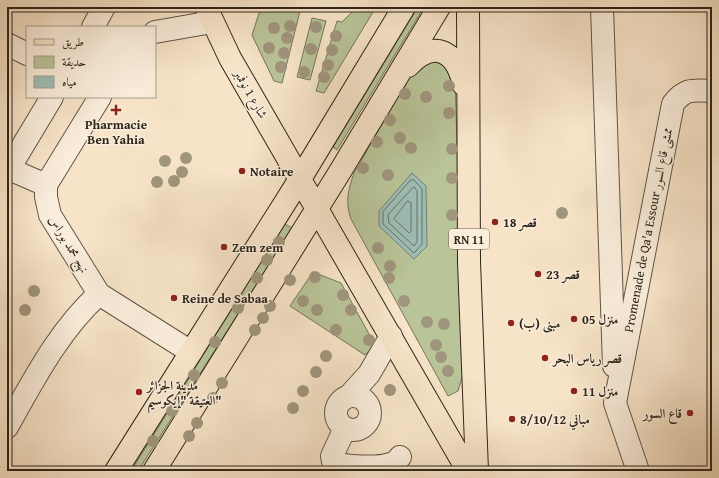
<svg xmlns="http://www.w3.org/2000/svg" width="719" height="478" viewBox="0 0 719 478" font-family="'Gentium Book Plus',Amiri,serif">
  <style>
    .green { fill: #b9c599; stroke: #74755a }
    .water { fill: #9dbeb6; stroke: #718178 }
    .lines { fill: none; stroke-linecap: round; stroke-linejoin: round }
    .shore { stroke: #667268; stroke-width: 1 }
    .minor-casing { stroke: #605546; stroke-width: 24 }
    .major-casing { stroke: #2e251a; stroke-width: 24 }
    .minor { stroke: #faeddb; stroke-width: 22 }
    .major { stroke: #f7e4c8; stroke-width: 22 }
    .tree { fill: #a0957d }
    .poi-dot { fill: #8f2418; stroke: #faeddb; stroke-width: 1.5 }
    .labels { text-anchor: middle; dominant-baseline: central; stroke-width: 3; stroke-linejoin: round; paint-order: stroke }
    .shield { fill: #faeddb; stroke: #6b6154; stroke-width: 1 }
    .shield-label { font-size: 12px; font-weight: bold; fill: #2e251a }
    .street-label { font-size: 13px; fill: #2e251a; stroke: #faeddb }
    .poi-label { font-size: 13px; font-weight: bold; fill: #2e251a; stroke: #faeddb; text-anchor: start }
  </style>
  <rect width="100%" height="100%" fill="#f7e4c8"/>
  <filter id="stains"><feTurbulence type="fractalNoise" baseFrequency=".005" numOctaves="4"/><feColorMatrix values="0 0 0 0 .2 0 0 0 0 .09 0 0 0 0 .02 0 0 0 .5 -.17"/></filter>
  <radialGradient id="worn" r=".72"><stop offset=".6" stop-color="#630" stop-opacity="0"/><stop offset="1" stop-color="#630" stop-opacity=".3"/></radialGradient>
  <path class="green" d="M261,7H299L300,11L282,83L274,81L252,35Z
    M357,7H376L324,93L316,91L337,21L342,22Z
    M418,7H424L337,150L333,147Z
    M312,18L326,21L310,80L297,77Z
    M428,56L455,72L463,374L458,391L448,396L351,219C345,202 348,190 354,173L416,65Z
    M285,224L292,228L287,237L138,471H131Z
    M313,272L341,283L375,345L365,355L290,306Z"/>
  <path class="water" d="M412,173L426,186L427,246L414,259L379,226V211Z"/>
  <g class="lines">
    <path class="shore" d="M411,180H414L422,189V244L414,253L383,224V212Z
      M414,187L417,191V242L414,246L389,223L388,215Z
      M408,201L411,203V231L409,233L394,219Z"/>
    <g class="minor-casing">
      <path id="minor" d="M602,7L614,366
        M93,27L104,7
        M155,32L212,22
        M7,44L27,54
        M100,97L46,185V197L50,215L99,294L191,352
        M9,169L46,185
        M7,172L52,97
        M336 413a17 17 0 1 1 34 0a17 17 0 1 1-34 0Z
        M349,396L369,374L391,336
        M7,427C33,381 59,330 99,294
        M345,428L332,456L333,462C343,467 379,468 390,464C395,463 397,461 400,457
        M638,471L615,403L673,104C685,88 693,90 712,91"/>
    </g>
    <g class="major-casing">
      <path id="major" d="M206,7L230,58L468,471
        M468,7L469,262L477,471
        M408,66C434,39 456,50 464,85
        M116,471L300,179L404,7
        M154,471L341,170L439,7"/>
    </g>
    <use href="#minor" class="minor"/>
    <use href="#major" class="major"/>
  </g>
  <g class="tree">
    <circle cx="290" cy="26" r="6"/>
    <circle cx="316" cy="27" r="6"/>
    <circle cx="274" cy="28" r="6"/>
    <circle cx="336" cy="36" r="6"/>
    <circle cx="287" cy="38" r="6"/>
    <circle cx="269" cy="48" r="6"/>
    <circle cx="311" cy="49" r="6"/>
    <circle cx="332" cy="50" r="6"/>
    <circle cx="284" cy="53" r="6"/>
    <circle cx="328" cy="65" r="6"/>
    <circle cx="281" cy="67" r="6"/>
    <circle cx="304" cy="72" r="6"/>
    <circle cx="324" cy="77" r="6"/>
    <circle cx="449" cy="86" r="6"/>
    <circle cx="405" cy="94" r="6"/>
    <circle cx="426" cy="97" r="6"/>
    <circle cx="449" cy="113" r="6"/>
    <circle cx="390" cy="120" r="6"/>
    <circle cx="400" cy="138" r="6"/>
    <circle cx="377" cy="142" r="6"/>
    <circle cx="411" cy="148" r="6"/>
    <circle cx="452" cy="149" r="6"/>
    <circle cx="186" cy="158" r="6"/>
    <circle cx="165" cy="161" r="6"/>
    <circle cx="363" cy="168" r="6"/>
    <circle cx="182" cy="172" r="6"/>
    <circle cx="388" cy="175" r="6"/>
    <circle cx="452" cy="178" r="6"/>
    <circle cx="174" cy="181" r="6"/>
    <circle cx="157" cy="182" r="6"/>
    <circle cx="562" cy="213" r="6"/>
    <circle cx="452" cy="215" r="6"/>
    <circle cx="279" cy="242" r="6"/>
    <circle cx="378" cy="248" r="6"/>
    <circle cx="267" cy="260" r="6"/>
    <circle cx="390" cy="266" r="6"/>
    <circle cx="315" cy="277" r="6"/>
    <circle cx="257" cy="278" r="6"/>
    <circle cx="389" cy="278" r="6"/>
    <circle cx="290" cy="280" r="6"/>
    <circle cx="34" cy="291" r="6"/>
    <circle cx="343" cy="295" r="6"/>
    <circle cx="303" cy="301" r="6"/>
    <circle cx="404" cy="301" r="6"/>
    <circle cx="270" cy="306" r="6"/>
    <circle cx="238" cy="308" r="6"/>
    <circle cx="25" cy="310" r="6"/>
    <circle cx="317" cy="310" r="6"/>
    <circle cx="351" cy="310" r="6"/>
    <circle cx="263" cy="318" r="6"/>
    <circle cx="427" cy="322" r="6"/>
    <circle cx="444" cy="324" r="6"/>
    <circle cx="255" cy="330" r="6"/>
    <circle cx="336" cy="330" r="6"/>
    <circle cx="369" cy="340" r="6"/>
    <circle cx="215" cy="342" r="6"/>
    <circle cx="436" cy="345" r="6"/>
    <circle cx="326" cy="356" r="6"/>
    <circle cx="441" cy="357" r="6"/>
    <circle cx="448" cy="371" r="6"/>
    <circle cx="316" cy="372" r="6"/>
    <circle cx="194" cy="375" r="6"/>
    <circle cx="222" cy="383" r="6"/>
    <circle cx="390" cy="390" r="6"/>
    <circle cx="303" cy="391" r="6"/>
    <circle cx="213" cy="398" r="6"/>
    <circle cx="293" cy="408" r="6"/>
    <circle cx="172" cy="411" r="6"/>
    <circle cx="197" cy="423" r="6"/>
    <circle cx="189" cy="436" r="6"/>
    <circle cx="153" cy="441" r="6"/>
  </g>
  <g class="poi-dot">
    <path d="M114 104h4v4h4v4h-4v4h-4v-4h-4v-4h4z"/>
    <circle cx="242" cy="171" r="4"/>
    <circle cx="495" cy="222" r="4"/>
    <circle cx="224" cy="247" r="4"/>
    <circle cx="538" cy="274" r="4"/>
    <circle cx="174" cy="298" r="4"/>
    <circle cx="574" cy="319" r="4"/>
    <circle cx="511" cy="323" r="4"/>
    <circle cx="545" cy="358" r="4"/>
    <circle cx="574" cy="391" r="4"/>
    <circle cx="139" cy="392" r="4"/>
    <circle cx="690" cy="413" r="4"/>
    <circle cx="512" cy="419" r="4"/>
  </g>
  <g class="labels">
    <rect class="shield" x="449" y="229" width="40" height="20" rx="3"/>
    <g class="shield-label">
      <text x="469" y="239">RN 11</text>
    </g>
    <g class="street-label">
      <text transform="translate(251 94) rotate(60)">شارع 1 نوفمبر</text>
      <text transform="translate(648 230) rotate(-79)">Promenade de Qa'a Essour ممشى قاع السور</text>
      <text transform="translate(69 244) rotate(59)">نهج محمد بوراس</text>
    </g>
    <g class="poi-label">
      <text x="116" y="124" text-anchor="middle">Pharmacie<tspan x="116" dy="15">Ben Yahia</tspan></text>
      <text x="250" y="171">Notaire</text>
      <text x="503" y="222">قصر 18</text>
      <text x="232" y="247">Zem zem</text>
      <text x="546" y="274">قصر 23</text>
      <text x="182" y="298">Reine de Sabaa</text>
      <text x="582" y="319">منزل 05</text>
      <text x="519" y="323">مبنى (ب)</text>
      <text x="553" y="358">قصر رياس البحر</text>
      <text x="147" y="385">مدينة الجزائر<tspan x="147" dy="15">العتيقة "إيكوسيم"</tspan></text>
      <text x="582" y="391">منزل 11</text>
      <text x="682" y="413" text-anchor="end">قاع السور</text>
      <text x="520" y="419">مباني 8/10/12</text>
    </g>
  </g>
  <rect width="719" height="478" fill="none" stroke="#f7e4c8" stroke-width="24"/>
  <rect x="8" y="8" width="703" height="462" fill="none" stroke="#2e251a" stroke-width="2"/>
  <rect x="12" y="12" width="695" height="454" fill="none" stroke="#2e251a"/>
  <rect x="26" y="26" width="130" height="72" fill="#faeddb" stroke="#a89d8e"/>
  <rect x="34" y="39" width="20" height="6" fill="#f7e4c8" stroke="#a89d8e"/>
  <text x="62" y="46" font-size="12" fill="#2e251a">طريق</text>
  <rect x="34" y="56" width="20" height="12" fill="#b9c599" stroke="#a89d8e"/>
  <text x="62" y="66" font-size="12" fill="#2e251a">حديقة</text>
  <rect x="34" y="76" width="20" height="12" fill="#9dbeb6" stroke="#a89d8e"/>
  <text x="62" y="86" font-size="12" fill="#2e251a">مياه</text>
  <rect width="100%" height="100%" filter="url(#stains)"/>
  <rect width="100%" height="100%" fill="url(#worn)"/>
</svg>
